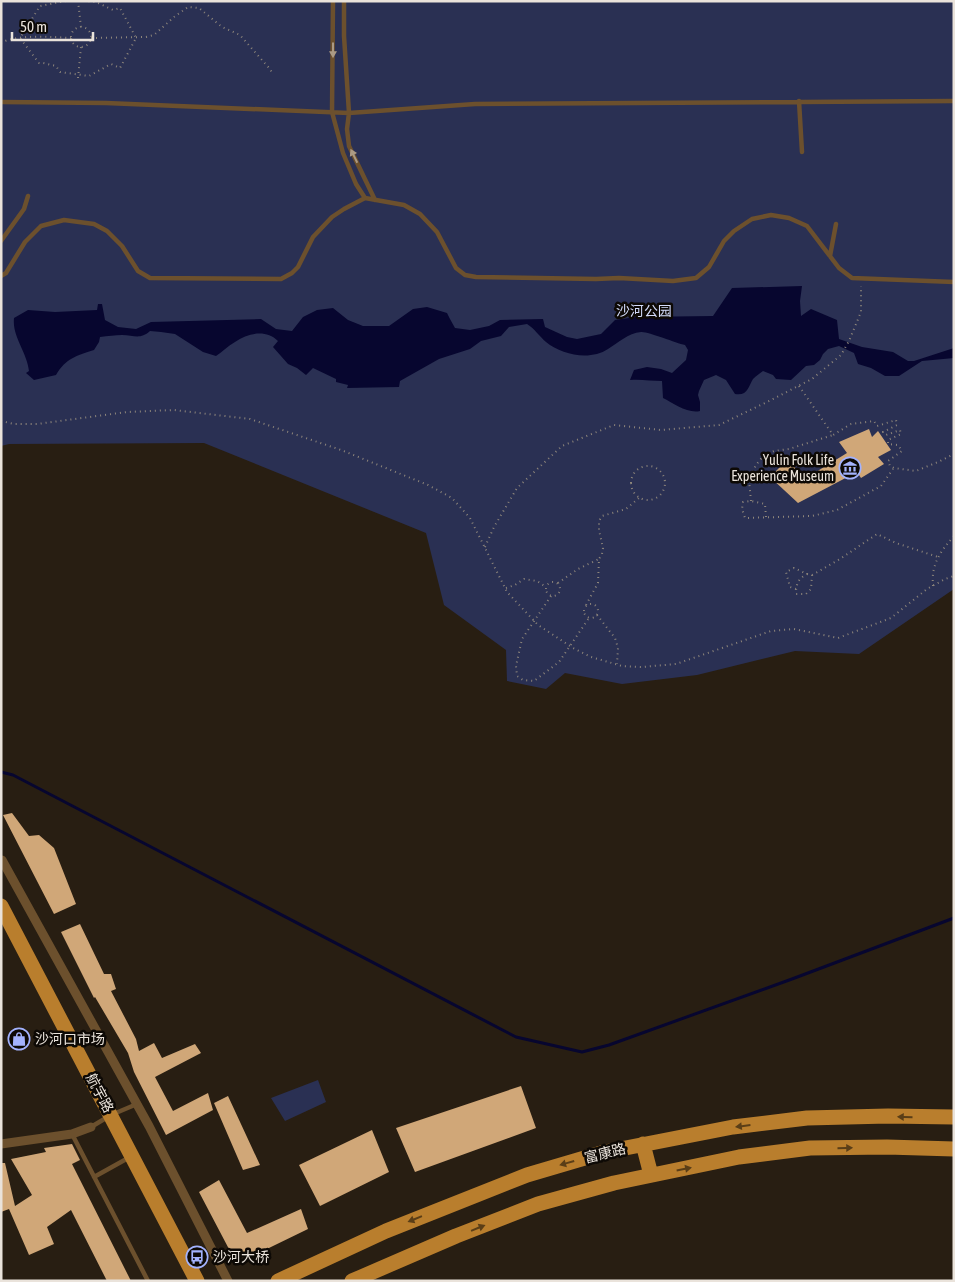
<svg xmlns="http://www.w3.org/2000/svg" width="955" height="1282" viewBox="0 0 955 1282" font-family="'Asap Condensed','Noto Sans SC',sans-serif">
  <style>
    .green { fill: #2a3053 }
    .water { fill: #07062f }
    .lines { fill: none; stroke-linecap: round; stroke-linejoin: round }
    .stream { stroke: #07062f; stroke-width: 3 }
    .building { fill: #d0a778 }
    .path { stroke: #8d857b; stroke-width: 2; stroke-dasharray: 1 4; stroke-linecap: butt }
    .lane { stroke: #6c502d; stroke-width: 4.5 }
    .street { stroke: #6c502d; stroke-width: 9 }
    .primary { stroke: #b97e2d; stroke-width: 15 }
    .oneway { fill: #ab9a84 }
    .oneway2 { fill: #5a3e17 }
    .labels { text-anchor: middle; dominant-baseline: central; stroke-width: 5; stroke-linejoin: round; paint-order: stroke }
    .park-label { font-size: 14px; fill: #d3dbfa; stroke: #0d0905 }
    .poi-label { font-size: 14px; fill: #eae3db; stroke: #0d0905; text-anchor: start }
    .street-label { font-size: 14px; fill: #eae3db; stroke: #0d0905 }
  </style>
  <rect width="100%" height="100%" fill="#281e12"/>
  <path class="green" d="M1,1H954V589L859,654L795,651L697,675L622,684L565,673L546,689L507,681L506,650L444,605L426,533L204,443L9,444L1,446Z
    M318,1080L326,1102L285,1121L271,1098Z"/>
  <path class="water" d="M802,286L800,301L801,316L811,309L837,320L839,339L862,347L893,352L908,361H914L954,348V358L922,361L899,376H885L871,368L858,364L854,353L839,346L828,349L823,354L820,360L814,365L806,366L791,380L776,379L773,375L763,371C760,373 756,376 753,379C748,387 748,396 735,394L726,380L716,375L704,380L699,391L698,395L700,402V411C688,414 673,403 663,398L662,381C651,381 641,379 630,380L634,370L647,367L661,369L672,373L686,360L688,350L685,345C676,343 647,331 641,332C628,333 618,343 608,349C590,361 562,355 546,342C539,336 535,329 527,324L509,327L501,336L481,341L470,349L439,359L400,381L399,387L347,388L348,385L336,382V379L313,368L306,375L297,368L288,364L273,347L278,341C266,329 248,333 235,342C228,346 222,352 216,356L203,352L175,334L161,332L150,331C140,340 134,335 122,335C115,335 108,336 100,337L99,342L94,350C76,356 66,358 56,375L34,380L26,373L29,371C27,352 12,337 14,318L28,310L55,312L97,310L98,304H102L105,320L118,327L136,329L151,322L261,319L276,329L292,331L303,317L317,310L333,308L348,320L363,326H389L413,309L427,307L447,313L450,319L455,328L470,330L489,326L500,320L543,319L545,327L567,337L577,339L601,334L615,320L636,317L713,316L732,288Z"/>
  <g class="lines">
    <path class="stream" d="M1,772L13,775L516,1037L582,1052L609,1045L792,979L954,918"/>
  </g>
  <path class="building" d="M869,429L872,437L878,431L891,450L878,457L884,464L861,478L857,472L798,503L770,477L787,460L806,478L847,453L839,442Z
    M12,813L29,836L39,835L54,848L76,904L54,914L3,815Z
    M80,924L104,974H111L116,989L111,991L136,1039L139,1051L154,1043L162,1058L195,1044L201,1053L155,1077L173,1111L208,1093L213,1110L166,1135L134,1072L128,1053L95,997L94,998L61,932Z
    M521,1086L536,1128L415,1172L396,1128Z
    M228,1096L260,1165L243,1170L214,1103Z
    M372,1130L389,1172L320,1206L299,1165Z
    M72,1144L80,1160L72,1164L131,1281H107L71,1210L47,1227L54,1244L29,1255L9,1209L1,1212V1163H5L15,1206L32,1195L11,1159L46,1152L44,1148Z
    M219,1180L247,1233L301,1209L308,1229L246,1259L230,1251L199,1192Z"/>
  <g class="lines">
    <path class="path" d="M66,1L40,6L20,38L39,63H43L56,66L60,72L89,76L111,64L120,68L136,38L120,8L113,10L96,2L84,1
      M78,1L81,27
      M71 37a10 10 0 1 1 20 0a10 10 0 1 1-20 0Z
      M91,38L146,37L154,35L174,17L188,7L199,8L222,27L240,35L270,69L272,73
      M1,43C15,34 54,37 71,38
      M78,78L81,47
      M799,386L833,435L851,424L874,421L877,426L896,420L897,425L883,432L886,435L900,430L901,434L888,440V444L898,445L902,451L888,461L890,466L894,468L916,471L938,462L954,454
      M1,421L14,424H37L127,412L174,410L250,419L341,450L428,485L452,498L470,518L507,592L538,625L573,648L591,657L622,666L642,667L676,664L771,631L794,629L838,638L891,618L927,589L945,579L954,576
      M631 483a17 17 0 1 1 34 0a17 17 0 1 1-34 0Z
      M751,501L749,480L756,465L764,455L774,451L789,449L833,435
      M766,517L765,504L751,501L743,502L742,509L745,518L812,516L837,510L881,486L893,469
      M485,547L494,527L517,488L562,446L614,425L661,430L719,425L767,402L812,379L841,355L849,341L861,312V286
      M807,574L812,575L811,589L806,594H796C796,584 798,579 807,574Z
      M812,575L840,559L877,534L896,543L938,557
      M546 589a7 7 0 1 1 14 0a7 7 0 1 1-14 0Z
      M558,583L578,569L599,559
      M933,586C931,564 940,552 954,536
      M506,588L515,585L524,579L537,581L546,587
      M796,589L790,587L786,572L794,568L807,574
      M551,596L522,639L516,666L517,676L523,680L534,681L559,662L589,618
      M584 611a7 7 0 1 1 14 0a7 7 0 1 1-14 0Z
      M586,605L598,583L599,559L602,554L603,548L599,530V521L602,516L626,509L639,498
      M597,615L615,638L618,648L617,664"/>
    <path class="lane" d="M333,1L332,112L343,153L356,184L365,198
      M344,1V36L349,113L347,129L349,146L375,200
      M799,101L802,152
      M1,102L106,103L349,113L475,104L954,101
      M1,241L24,209L28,196
      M830,256L836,224
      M1,276L6,273L25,242L41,226L64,220L94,224L107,231L122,246L138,271L150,278L281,279L292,273L298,267L313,237L332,217L344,209L365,198L404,205L420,214L437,232L456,268L465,275L476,277L596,279L619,278L673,281L696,278L709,267L724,241L734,231L752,219L771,215L789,218L807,226L839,268L852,278L954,282
      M91,1127L111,1115L137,1104
      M72,1134L148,1281
      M94,1177L130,1157"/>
    <path class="street" d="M2,860L149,1126L228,1281
      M1,1144L72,1134L91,1127"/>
    <path class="primary" d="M1,906L197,1281
      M643,1144L651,1175
      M278,1281L386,1231L527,1175L605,1152L733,1127L807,1118L888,1116L954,1117
      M352,1281L456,1236L538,1204L614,1183L739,1157L810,1148L887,1147L954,1149"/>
  </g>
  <defs><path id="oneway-solid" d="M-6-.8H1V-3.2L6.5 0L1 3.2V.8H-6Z" transform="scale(1.25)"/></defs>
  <g class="oneway">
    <use href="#oneway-solid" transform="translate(333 50) rotate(90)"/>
    <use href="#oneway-solid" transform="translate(354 156) rotate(-116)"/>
  </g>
  <g class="oneway2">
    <use href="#oneway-solid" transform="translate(905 1117) rotate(-179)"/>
    <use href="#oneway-solid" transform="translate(743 1126) rotate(173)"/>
    <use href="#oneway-solid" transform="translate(845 1148) rotate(-1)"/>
    <use href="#oneway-solid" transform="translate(567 1163) rotate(164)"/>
    <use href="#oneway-solid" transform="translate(684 1169) rotate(-11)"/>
    <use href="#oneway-solid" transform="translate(415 1219) rotate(158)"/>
    <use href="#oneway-solid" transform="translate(478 1228) rotate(-22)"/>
  </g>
  <defs>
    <g id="museum-ring" transform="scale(1.125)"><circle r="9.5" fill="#0d0905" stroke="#a3b2fd" stroke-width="1.5"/><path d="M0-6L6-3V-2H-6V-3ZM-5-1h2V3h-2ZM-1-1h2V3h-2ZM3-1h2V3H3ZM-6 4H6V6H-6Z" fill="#a3b2fd"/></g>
    <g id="shop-ring" transform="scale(1.125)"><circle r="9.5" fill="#0d0905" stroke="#a3b2fd" stroke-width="1.5"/><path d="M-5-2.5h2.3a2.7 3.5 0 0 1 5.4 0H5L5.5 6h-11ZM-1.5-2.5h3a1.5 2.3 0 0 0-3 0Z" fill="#a3b2fd"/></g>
    <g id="bus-ring" transform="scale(1.125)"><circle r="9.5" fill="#0d0905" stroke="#a3b2fd" stroke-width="1.5"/><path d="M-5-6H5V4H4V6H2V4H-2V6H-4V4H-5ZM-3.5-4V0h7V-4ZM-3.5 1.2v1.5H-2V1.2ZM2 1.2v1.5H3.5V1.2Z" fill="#a3b2fd"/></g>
  </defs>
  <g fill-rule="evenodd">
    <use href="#museum-ring" x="850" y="468"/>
    <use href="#shop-ring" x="19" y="1039"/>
    <use href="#bus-ring" x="197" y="1257"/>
  </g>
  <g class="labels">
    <g class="park-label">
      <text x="644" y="311">沙河公园</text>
    </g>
    <g class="poi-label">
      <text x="834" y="460" text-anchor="end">Yulin Folk Life<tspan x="834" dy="16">Experience Museum</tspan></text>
      <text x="35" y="1039">沙河口市场</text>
      <text x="213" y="1257">沙河大桥</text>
    </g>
    <g class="street-label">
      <text transform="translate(100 1093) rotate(62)">航宇路</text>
      <text transform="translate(605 1153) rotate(-14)">富康路</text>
    </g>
  </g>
  <rect width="955" height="1282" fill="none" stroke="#eae3db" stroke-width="5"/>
  <path d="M12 32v8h81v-8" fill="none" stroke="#eae3db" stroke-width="2.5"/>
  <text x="20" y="32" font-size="15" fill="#eae3db" stroke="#0d0905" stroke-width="4" paint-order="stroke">50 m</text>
</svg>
